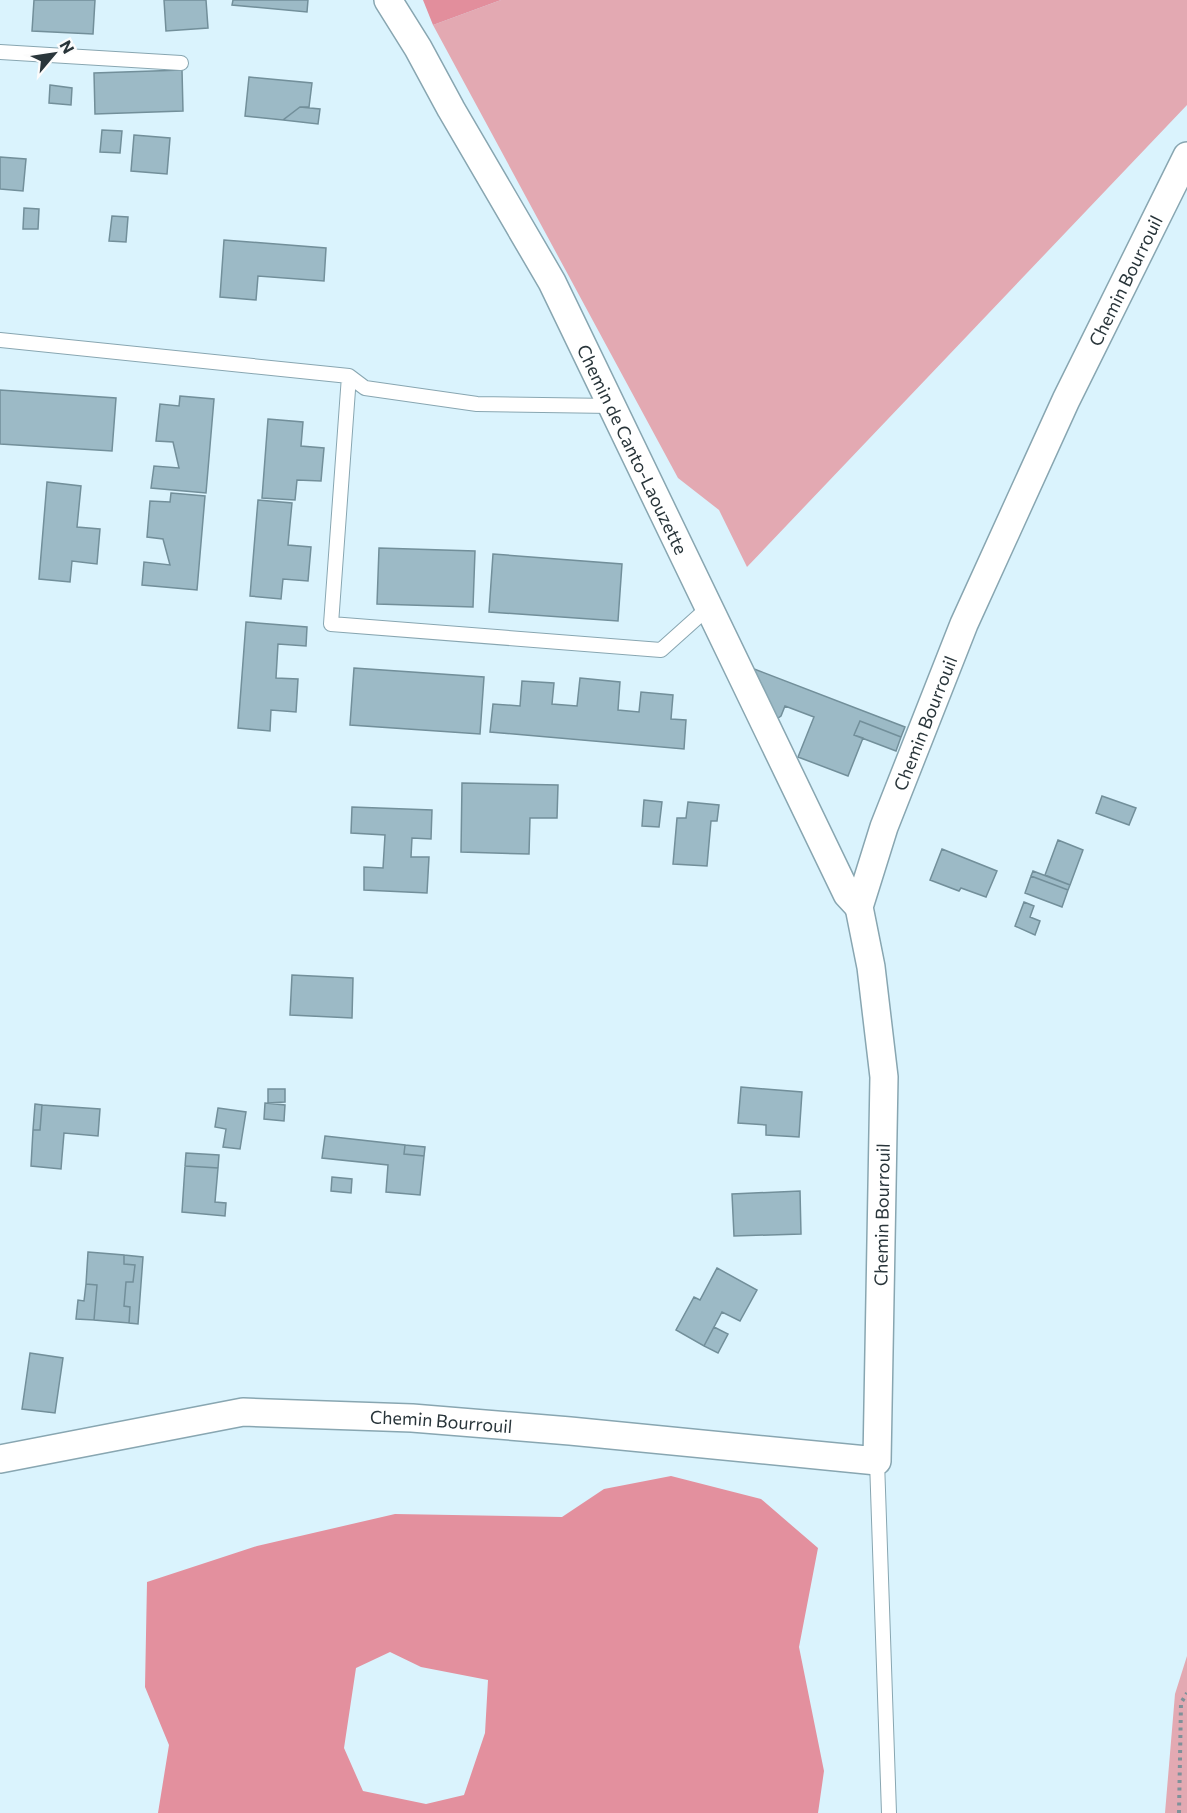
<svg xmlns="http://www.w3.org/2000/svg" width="1187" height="1813" viewBox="0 0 1187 1813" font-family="Commissioner,sans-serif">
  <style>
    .green { fill: #e3a9b2 }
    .forest { fill: #e28e9c }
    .water { fill: #e3909e; fill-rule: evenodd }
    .building { fill: #9cbac6; stroke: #728f9a; stroke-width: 1.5 }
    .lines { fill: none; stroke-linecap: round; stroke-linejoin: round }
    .lane-casing { stroke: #88a6b1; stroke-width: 16 }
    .street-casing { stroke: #88a6b1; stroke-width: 30 }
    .path { stroke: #80929a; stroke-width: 4; stroke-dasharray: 3 4.5; stroke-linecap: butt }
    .lane { stroke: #fff; stroke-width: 14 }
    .street { stroke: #fff; stroke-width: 27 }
    .labels { text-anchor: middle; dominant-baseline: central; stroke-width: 4.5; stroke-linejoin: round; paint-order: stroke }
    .street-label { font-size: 18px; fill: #29353a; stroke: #fcfcfc }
  </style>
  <rect width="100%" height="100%" fill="#daf3fd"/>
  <path class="green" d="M501,0H1187V105L747,567L719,510L678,478L433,25Z
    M1187,1656V1813H1165L1175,1694Z"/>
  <path class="forest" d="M423,0H501L433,25Z"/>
  <path class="water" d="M671,1476L761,1499L818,1548L799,1647L824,1771L818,1813H158L169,1745L145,1687L147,1582L257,1546L395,1514L562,1517L604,1489ZM390,1652L421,1667L488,1680L485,1733L464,1795L426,1804L363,1791L344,1748L356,1668Z"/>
  <path class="building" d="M34,0H95L93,34L32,31Z
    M164,0H206L208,28L166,31Z
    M233,0H308L307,12L232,5Z
    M182,70L183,111L95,114L94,73Z
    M249,77L312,83L309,107H300L283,120L245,116Z
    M50,85L72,88L71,105L49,103Z
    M300,107L320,109L318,124L283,120Z
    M102,130L122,131L120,153L100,152Z
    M134,135L170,138L167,174L131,171Z
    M0,157L26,159L23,191L0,189Z
    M24,208L39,209L38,229H23Z
    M112,216L128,217L126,242L109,241Z
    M224,240L326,248L324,281L258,276L256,300L220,297Z
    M0,390L116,398L112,451L0,444Z
    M180,396L214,399L206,493L151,488L154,466L179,468L173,442L156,441L160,404L179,406Z
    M268,419L303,422L301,446L324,448L321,481L297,480L295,500L262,498Z
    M47,482L81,486L77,527L100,529L97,564L72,561L70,582L39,579Z
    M171,493L205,496L197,590L142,585L144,562L170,565L163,539L147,537L150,501L170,502Z
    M258,500L292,503L288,545L311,547L308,581L283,579L281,599L250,596Z
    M379,548L475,551L473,607L377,604Z
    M493,554L622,564L618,621L489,612Z
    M246,622L307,627L306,646L278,644L276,678L298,679L296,712L271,710L270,731L238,728Z
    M749,667L905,727L901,737L860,721L854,735L863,738L848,776L798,757L814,717L785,706L781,716L772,722Z
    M354,668L484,677L480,734L350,725Z
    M580,678L620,682L618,710L639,712L641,692L673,695L671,719L686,720L684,749L490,732L493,704L520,706L522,681L554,683L552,704L577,706Z
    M860,721L901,737L896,751L854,735Z
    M462,783L558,785L557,818H530L529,854L461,852Z
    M1102,796L1136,808L1129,825L1096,813Z
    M644,800L662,802L659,827L642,826Z
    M688,802L719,805L717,821H711L707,866L673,864L677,818H686Z
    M352,807L432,810L431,839L412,838L411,857H429L427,893L364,890V867L383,868L385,835L351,833Z
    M1058,840L1083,850L1070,885L1045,875Z
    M942,849L997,871L986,897L961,888L959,891L930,880Z
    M1033,871L1070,885L1068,890L1031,876Z
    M1031,876L1068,890L1062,907L1025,893Z
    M1024,902L1034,906L1030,917L1040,921L1035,935L1015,926Z
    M292,975L353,978L352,1018L290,1015Z
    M741,1087L802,1092L799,1137L766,1135V1125L738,1123Z
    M268,1089H285V1102L268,1103Z
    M265,1103L285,1105L284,1121L264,1119Z
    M35,1104L42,1105L40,1130H33Z
    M42,1105L100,1109L98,1136L64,1133L61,1169L31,1166L33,1130H40Z
    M218,1108L246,1112L240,1149L223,1147L226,1129L215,1127Z
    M325,1136L405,1145L404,1154L424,1156L420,1195L386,1192L388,1165L322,1158Z
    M405,1145L425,1147L424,1156L404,1154Z
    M186,1153L219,1155L218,1168L185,1166Z
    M185,1166L218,1168L215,1202L226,1203L225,1216L182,1212Z
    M332,1177L352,1179L351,1193L331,1191Z
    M800,1191L801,1234L734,1236L732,1194Z
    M88,1252L124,1255V1264L135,1265L133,1282H126L124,1306L130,1307L129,1323L94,1320L97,1285L86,1284Z
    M124,1255L143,1257L138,1324L129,1323L130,1307L124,1306L126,1282H133L135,1265L124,1264Z
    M717,1268L757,1290L740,1321L722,1312L704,1346L676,1330L694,1297L700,1300Z
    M86,1284L97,1285L94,1320L76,1319L78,1300L84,1301Z
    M714,1327L728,1334L718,1353L704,1346Z
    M30,1353L63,1358L55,1413L22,1409Z"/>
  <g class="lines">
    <g class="lane-casing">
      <path id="lane" d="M0,52L181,63
        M0,340L349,376L365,388L477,404L612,406
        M349,376L331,624L661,650L709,607
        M877,1461L889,1813"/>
    </g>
    <g class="street-casing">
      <g id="street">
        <path id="s1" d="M388,0L418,48L451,109L552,282L847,894L859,907"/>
        <path id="s2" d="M0,1459L243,1412L412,1418L570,1431L877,1461L884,1077L871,967L859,907L884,827L964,624L1066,400L1187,156"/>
      </g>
    </g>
    <path class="path" d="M1179,1813L1181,1703L1187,1693"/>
    <use href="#lane" class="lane"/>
    <use href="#street" class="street"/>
  </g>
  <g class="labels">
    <g class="street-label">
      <text stroke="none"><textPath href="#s2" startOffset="2121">Chemin Bourrouil</textPath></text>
      <text stroke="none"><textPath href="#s1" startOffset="512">Chemin de Canto-Laouzette</textPath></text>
      <text stroke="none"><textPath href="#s2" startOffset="1635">Chemin Bourrouil</textPath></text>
      <text stroke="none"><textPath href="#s2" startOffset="1130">Chemin Bourrouil</textPath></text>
      <text stroke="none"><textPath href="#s2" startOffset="446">Chemin Bourrouil</textPath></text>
    </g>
  </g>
  <g transform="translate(54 54) rotate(61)" stroke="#fcfcfc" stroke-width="4.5" paint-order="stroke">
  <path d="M0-4.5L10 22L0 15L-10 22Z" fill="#29353a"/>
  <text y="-9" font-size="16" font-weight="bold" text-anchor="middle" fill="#29353a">N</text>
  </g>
</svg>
